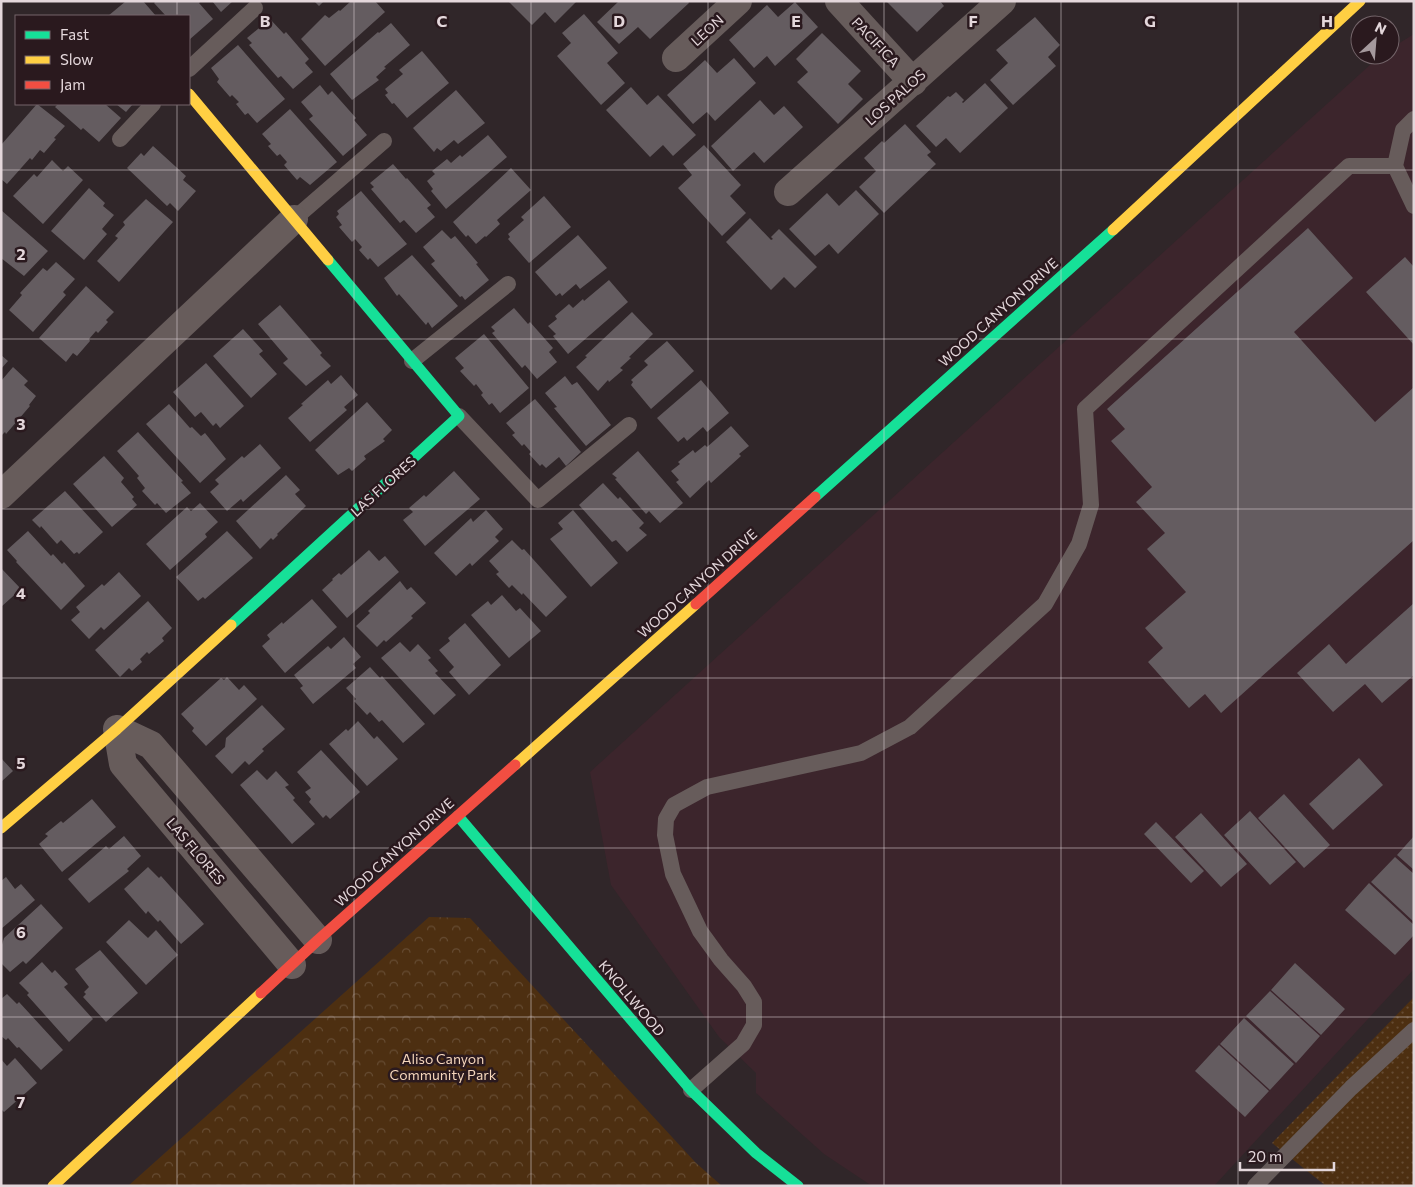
<svg xmlns="http://www.w3.org/2000/svg" width="1415" height="1187" viewBox="0 0 1415 1187" font-family="Commissioner,sans-serif">
  <style>
    .built { fill: #3c252c }
    .grass { fill: url(#grass-dots) }
    .park { fill: url(#park-crowns) }
    .building { fill: #645c60 }
    .lines { fill: none; stroke-linecap: round; stroke-linejoin: round }
    .lane { stroke: #675c5b; stroke-width: 16 }
    .street { stroke: #675c5b; stroke-width: 28 }
    .fast { stroke: #16e098; stroke-width: 11 }
    .slow { stroke: #ffcf43; stroke-width: 11 }
    .jam { stroke: #f24e42; stroke-width: 11 }
    .grid { fill: none; stroke: #e4d7db; stroke-width: 1; stroke-opacity: 0.55 }
    .labels { text-anchor: middle; dominant-baseline: central; stroke-width: 5; stroke-linejoin: round; paint-order: stroke }
    .street-label { font-size: 14px; fill: #e4d7db; stroke: #2a191e }
    .park-label { font-size: 14px; fill: #f5d6bc; stroke: #2a191e }
    .grid-label { font-size: 16px; text-anchor: middle; font-weight: bold; fill: #e4d7db; stroke: #2a191e; stroke-width: 5; stroke-linejoin: round; paint-order: stroke }
  </style>
  <defs>
    <pattern id="grass-dots" width="8" height="8" patternUnits="userSpaceOnUse" patternTransform="scale(1.25)"><rect width="8" height="8" fill="#4d2f11"/><path d="M2 2h.1M6 6h.1" fill="none" stroke="#664c33" stroke-width="1.8" stroke-linecap="round"/></pattern>
    <pattern id="park-crowns" width="20" height="18" patternUnits="userSpaceOnUse" patternTransform="scale(1.25)"><rect width="20" height="18" fill="#4d2f11"/><path d="M2 6a3 3 0 1 1 6 0M12 15a3 3 0 1 1 6 0" fill="none" stroke="#664c33"/></pattern>
  </defs>
  <rect width="100%" height="100%" fill="#302629"/>
  <path class="built" d="M1414,34V969L1214,1186H872L824,1154L756,1093V1073L719,1037L611,885L590,772L1381,55H1390V49Z"/>
  <path class="grass" d="M1414,997V1186H1326L1272,1143Z"/>
  <path class="park" d="M429,917L470,918L696,1163L722,1186H128Z"/>
  <path class="building" d="M126,1H143L156,16H108Z
    M156,1H201L199,3L213,19L189,40V16H166L154,3Z
    M212,1H233L221,12Z
    M314,1H324L319,6Z
    M351,1H375L385,12L325,66L301,39L325,15L329,18L339,10L340,11Z
    M508,1H577L555,23L545,12L532,25Z
    M619,1H688L689,3L650,39L638,27L619,44L597,22Z
    M886,1H940L944,6L917,32Z
    M795,2L818,27L775,66L767,56L754,68L729,40L767,5L778,17Z
    M584,14L618,53L607,63L625,83L601,105L557,56L571,43L562,33Z
    M1035,17L1060,45L1048,57L1056,66L1013,105L990,80L1008,63L996,50Z
    M270,19L284,34L286,32L309,59L305,63L313,72L293,89L281,76L278,78L249,45L252,43L247,38Z
    M391,23L410,45L384,67L386,68L376,77L379,80L352,100L330,74L378,32L379,33Z
    M822,33L861,71L848,84L863,99L838,124L797,82L808,72L796,59Z
    M238,45L285,99L257,123L248,113L245,115L236,104L239,102L232,95L230,97L217,82L219,79L211,68Z
    M422,51L449,83L407,118L394,103L392,104L385,95L388,93L385,89L403,74L399,70Z
    M734,58L756,83L715,121L707,112L693,124L667,95L705,60L717,73Z
    M985,83L1008,108L960,153L946,138L936,147L916,126L948,96L950,97L956,92L964,100L962,102L963,103Z
    M320,85L328,95L332,91L356,118L354,120L367,135L343,156L309,119L313,116L301,102Z
    M631,87L647,105L658,95L696,135L673,156L663,145L650,157L606,110Z
    M456,90L485,123L458,144L454,140L441,151L437,148L434,152L413,128Z
    M760,100L774,115L784,106L803,127L764,163L754,152L733,171L711,146Z
    M37,104L65,126L54,138L56,139L44,153L40,150L32,160L30,158L7,184L1,179V145Z
    M58,104H105L121,118L99,142L83,128L81,130L55,107Z
    M116,104H133L126,112Z
    M290,109L337,162L310,185L300,177L297,180L284,165L287,162L280,154L277,156L268,146L271,144L262,134Z
    M905,124L931,152L927,155L936,164L884,213L859,187L876,171L864,158L882,141L884,143Z
    M488,135L507,157L446,209L431,191L433,189L427,181L435,174L432,171L447,159L451,163L460,155L462,157Z
    M704,145L741,185L730,196L746,213L722,236L678,188L692,175L683,164Z
    M153,146L186,176L183,180L196,191L178,211L170,203L167,206L127,168L141,153L144,156Z
    M52,160L63,171L68,166L83,180L43,224L13,196L34,174L37,177Z
    M393,164L406,179L407,178L431,205L427,208L435,217L416,233L404,220L400,223L371,189L374,187L370,183Z
    M511,168L531,190L497,220L500,224L486,237L485,236L476,244L468,235L466,237L453,222Z
    M89,188L105,203L103,206L114,215L102,229L107,234L84,260L51,231Z
    M856,190L879,214L838,254L829,244L815,256L789,229L827,193L839,206Z
    M361,191L407,244L378,267L370,258L368,260L359,250L362,247L355,239L352,242L339,227L342,225L336,217L339,214L337,211Z
    M544,196L571,227L529,263L508,239L510,237L508,234L524,220L521,217Z
    M146,199L173,222L119,282L97,261L118,238L115,236L125,225L123,222Z
    M1,210L48,251L24,276L1,258Z
    M750,218L771,240L773,239L771,237L779,229L817,267L795,288L784,277L771,290L726,242Z
    M1308,228L1353,278L1294,332L1375,422L1414,387V540L1221,713L1205,694L1189,708L1148,662L1163,648L1145,628L1186,592L1147,549L1165,533L1136,502L1152,487L1111,441L1125,429L1107,409Z
    M442,230L451,239L455,236L478,263L476,264L489,280L465,300L462,296L460,297L431,264L435,261L423,247Z
    M578,235L607,268L580,289L576,284L562,296L560,293L556,296L535,272Z
    M412,255L458,306L432,328L428,322L426,325L399,294L397,296L384,278Z
    M1405,257L1414,267V345L1366,292Z
    M56,262L75,279L63,292L66,295L33,332L9,310L22,295L20,293L43,268L47,271Z
    M609,280L628,302L568,354L553,336L556,334L548,326L557,319L555,316L569,304L573,308L583,299L584,301Z
    M86,286L114,312L106,320L108,322L98,333L96,331L89,339L90,341L77,356L73,353L66,362L39,338Z
    M280,305L322,353L320,355L331,366L306,386L283,363L288,359L258,324Z
    M514,308L528,324L530,322L553,348L549,352L557,362L537,379L525,365L522,368L492,333L495,331L491,327Z
    M632,312L653,334L629,357L631,358L620,368L623,370L609,382L608,380L598,391L576,367L587,357L585,356Z
    M243,329L263,351L259,354L277,374L251,398L213,356Z
    M484,334L529,388L500,413L492,403L489,405L481,395L483,393L476,384L474,386L460,371L464,368L455,358Z
    M667,341L694,371L651,409L631,385L633,382L631,380L648,365L644,361Z
    M1,355L8,361L1,369Z
    M206,363L244,406L220,428L216,423L213,426L201,412L195,417L173,392Z
    M13,367L28,381L24,385L36,396L29,405L30,406L6,434L5,432L1,436V381Z
    M341,375L358,395L344,407L347,410L310,442L288,418L303,405L301,404L328,380L331,384Z
    M565,376L572,385L577,382L611,425L586,446L554,408L557,407L545,393Z
    M701,380L729,413L707,432L703,427L687,441L684,437L678,442L657,418Z
    M535,399L581,452L566,466L559,457L546,468L542,464L540,466L529,454L531,452L524,444L522,446L512,435L515,433L506,423Z
    M367,402L392,430L383,439L385,441L364,456L366,459L352,471L349,468L338,475L315,450Z
    M169,404L190,428L192,427L201,436L205,433L226,459L200,483L146,424Z
    M731,426L749,446L739,454L741,456L711,483L709,480L690,498L676,482L679,480L671,471L680,464L678,462L693,450L695,453L705,445L707,447Z
    M138,432L183,481L181,482L191,493L166,513L157,503L155,505L142,491L145,488L137,478L139,476L117,451Z
    M260,444L281,468L243,502L241,499L227,511L210,492L219,484L215,480L242,456L244,458Z
    M638,451L683,503L660,523L649,511L646,514L615,479L617,478L612,474Z
    M104,456L124,478L121,482L134,497L132,499L137,505L112,527L73,484Z
    M454,471L480,499L425,546L403,520L413,512L409,508L424,495L426,497Z
    M286,475L300,490L295,494L306,506L277,534L278,535L273,540L271,538L260,549L236,521Z
    M603,483L618,499L620,497L644,523L639,528L647,535L627,552L616,540L612,542L579,505Z
    M65,491L103,532L79,554L77,552L74,554L61,540L57,544L41,526L40,528L32,520Z
    M200,503L218,522L205,534L207,537L170,570L146,544L187,507L191,511Z
    M486,510L503,529L495,537L499,541L472,566L470,563L456,576L434,553L471,518L473,522Z
    M573,510L618,563L591,587L550,539L563,529L558,523Z
    M28,531L51,556L53,554L62,564L64,562L85,586L61,610L16,562L17,561L7,550Z
    M227,531L253,558L205,599L203,597L198,601L176,577Z
    M512,540L522,550L524,549L567,597L546,617L523,593L522,595L512,585L509,588L496,574L499,572L489,561Z
    M369,550L379,561L385,556L399,572L347,618L322,590L333,580L332,579L339,573L341,575Z
    M1,568L21,589L1,607Z
    M119,572L141,596L104,630L101,627L89,639L71,620L80,612L76,607L102,584L104,586Z
    M400,581L407,590L411,587L426,603L411,616L413,618L386,642L384,640L377,647L356,626L370,613L368,611Z
    M502,595L516,611L520,608L541,631L509,658L471,615L488,601L491,605Z
    M312,599L337,627L285,673L262,646L270,639L267,635L282,622L283,624Z
    M148,601L172,628L162,638L164,641L149,654L147,652L140,659L142,662L132,671L129,668L120,677L95,650Z
    M1414,603V675L1382,703L1365,684L1333,712L1297,673L1329,644L1346,664Z
    M465,623L501,665L469,695L449,672L454,667L439,650L450,641L448,638Z
    M344,637L361,657L353,664L356,668L313,704L300,688L303,686L294,675L328,646L331,649Z
    M400,642L410,652L418,644L431,658L428,660L438,671L435,673L456,695L434,715L381,658Z
    M370,667L380,678L382,676L425,724L403,743L382,720L379,722L370,712L367,715L354,701L356,699L346,688Z
    M227,677L239,690L244,685L257,699L206,746L192,731L194,728L181,714L221,678L224,680Z
    M262,705L285,729L262,749L264,751L249,765L245,761L232,774L215,756L225,747L226,738Z
    M358,721L374,739L377,736L398,759L367,786L329,744L346,729L348,731Z
    M321,750L360,792L330,819L326,815L323,818L309,802L311,799L305,792L311,788L297,772Z
    M1,758L13,771L1,782Z
    M1359,758L1383,785L1333,830L1309,804Z
    M257,770L267,780L276,771L289,785L285,787L295,798L293,800L315,824L292,844L240,785Z
    M1284,794L1330,845L1304,868L1258,818Z
    M92,799L116,827L62,872L39,844L48,836L45,834L61,821L63,823Z
    M1250,811L1296,862L1270,885L1224,835Z
    M1201,813L1247,864L1221,887L1175,837Z
    M1156,822L1204,871L1191,883L1144,834Z
    M124,836L141,856L127,869L129,871L89,903L68,879L106,846L109,849Z
    M1414,836V870L1397,855Z
    M1395,857L1414,874V922L1371,882Z
    M148,867L159,878L161,876L204,924L181,944L160,920L158,922L148,911L146,914L124,889Z
    M6,877L15,889L21,884L35,900L1,929V881Z
    M1369,883L1414,925V935L1395,955L1345,910Z
    M41,904L63,928L26,964L23,961L10,972L1,963V948L4,938Z
    M129,920L148,938L156,930L178,955L146,985L106,942Z
    M100,950L138,993L106,1022L83,997L86,994L84,992L89,987L75,969Z
    M42,962L52,973L55,970L68,984L64,987L93,1019L69,1042L27,995L29,993L19,983Z
    M1295,963L1345,1009L1321,1035L1271,990Z
    M1270,991L1320,1036L1296,1063L1246,1016Z
    M7,994L17,1004L19,1002L63,1050L41,1070L19,1047L17,1048L8,1038L6,1040L1,1036V999Z
    M1244,1018L1294,1064L1270,1090L1220,1044Z
    M1219,1045L1269,1091L1245,1117L1195,1071Z
    M15,1058L37,1083L4,1112L1,1109V1059L7,1066Z"/>
  <g class="lines">
    <path class="lane" d="M189,69L255,8
      M1414,119L1403,130L1395,166L1414,206
      M120,139L153,104
      M294,219L384,141
      M412,361L508,284
      M459,416L538,500L629,425
      M691,1090L743,1044L754,1025V1002L744,986L721,960L700,931L673,874L665,835L666,819L674,805L707,787L861,753L910,727L1045,604L1079,544L1091,505L1085,409L1349,166H1395
      M1255,1186L1351,1088L1414,1030"/>
    <path class="street" d="M839,1L913,82
      M676,58L738,1
      M788,192L1002,1
      M1,495L294,219
      M117,729L123,764L292,965
      M117,729L151,745L318,940"/>
    <path class="fast" d="M815,497L1113,230
      M231,625L459,416L328,260
      M458,816L691,1090L756,1153L798,1186"/>
    <path class="slow" d="M189,94L328,260
      M1113,230L1360,1
      M515,765L696,604
      M1,828L117,729L231,625
      M53,1186L261,993"/>
    <path class="jam" d="M696,604L815,497
      M261,993L318,940L515,765"/>
  </g>
  <path class="grid" d="M177,1V16M354,1V1186M531,1V1186M708,1V1186M884,1V1186M1061,1V1186M1238,1V1186M177,104V1186M1,170H1414M1,339H1414M1,509H1414M1,678H1414M1,848H1414M1,1017H1414"/>
  <g class="labels">
    <g class="street-label">
      <text transform="translate(707 30) rotate(-43)">LEON</text>
      <text transform="translate(876 42) rotate(47)">PACIFICA</text>
      <text transform="translate(895 97) rotate(-42)">LOS PALOS</text>
      <text transform="translate(998 312) rotate(-42)">WOOD CANYON DRIVE</text>
      <text transform="translate(383 486) rotate(-42)">LAS FLORES</text>
      <text transform="translate(697 583) rotate(-42)">WOOD CANYON DRIVE</text>
      <text transform="translate(196 851) rotate(50)">LAS FLORES</text>
      <text transform="translate(394 852) rotate(-42)">WOOD CANYON DRIVE</text>
      <text transform="translate(632 998) rotate(50)">KNOLLWOOD</text>
    </g>
    <g class="park-label">
      <text x="443" y="1058">Aliso Canyon<tspan x="443" dy="16">Community Park</tspan></text>
    </g>
  </g>
  <g class="grid-label">
    <text x="265" y="27">B</text>
    <text x="442" y="27">C</text>
    <text x="619" y="27">D</text>
    <text x="796" y="27">E</text>
    <text x="973" y="27">F</text>
    <text x="1150" y="27">G</text>
    <text x="1327" y="27">H</text>
    <text x="21" y="260">2</text>
    <text x="21" y="430">3</text>
    <text x="21" y="599">4</text>
    <text x="21" y="769">5</text>
    <text x="21" y="938">6</text>
    <text x="21" y="1108">7</text>
  </g>
  <rect width="1415" height="1187" fill="none" stroke="#e4d7db" stroke-width="5"/>
  <rect x="15" y="15" width="175" height="90" fill="#2a191e" stroke="#74656a"/>
  <rect x="25" y="31" width="25" height="8" fill="#16e098" stroke="#74656a"/>
  <text x="60" y="40" font-size="15" fill="#e4d7db">Fast</text>
  <rect x="25" y="56" width="25" height="8" fill="#ffcf43" stroke="#74656a"/>
  <text x="60" y="65" font-size="15" fill="#e4d7db">Slow</text>
  <rect x="25" y="81" width="25" height="8" fill="#f24e42" stroke="#74656a"/>
  <text x="60" y="90" font-size="15" fill="#e4d7db">Jam</text>
  <g transform="translate(1375 40) rotate(26)"><circle r="24" fill="#2a191e" stroke="#74656a"/>
  <path d="M0-4L9 19L0 12L-9 19Z" fill="#a5999d"/>
  <text y="-8" font-size="14" font-weight="bold" text-anchor="middle" fill="#e4d7db">N</text>
  </g>
  <path d="M1240 1162v8h94v-8" fill="none" stroke="#e4d7db" stroke-width="2.5"/>
  <text x="1248" y="1162" font-size="15" fill="#e4d7db" stroke="#2a191e" stroke-width="4" paint-order="stroke">20 m</text>
</svg>
